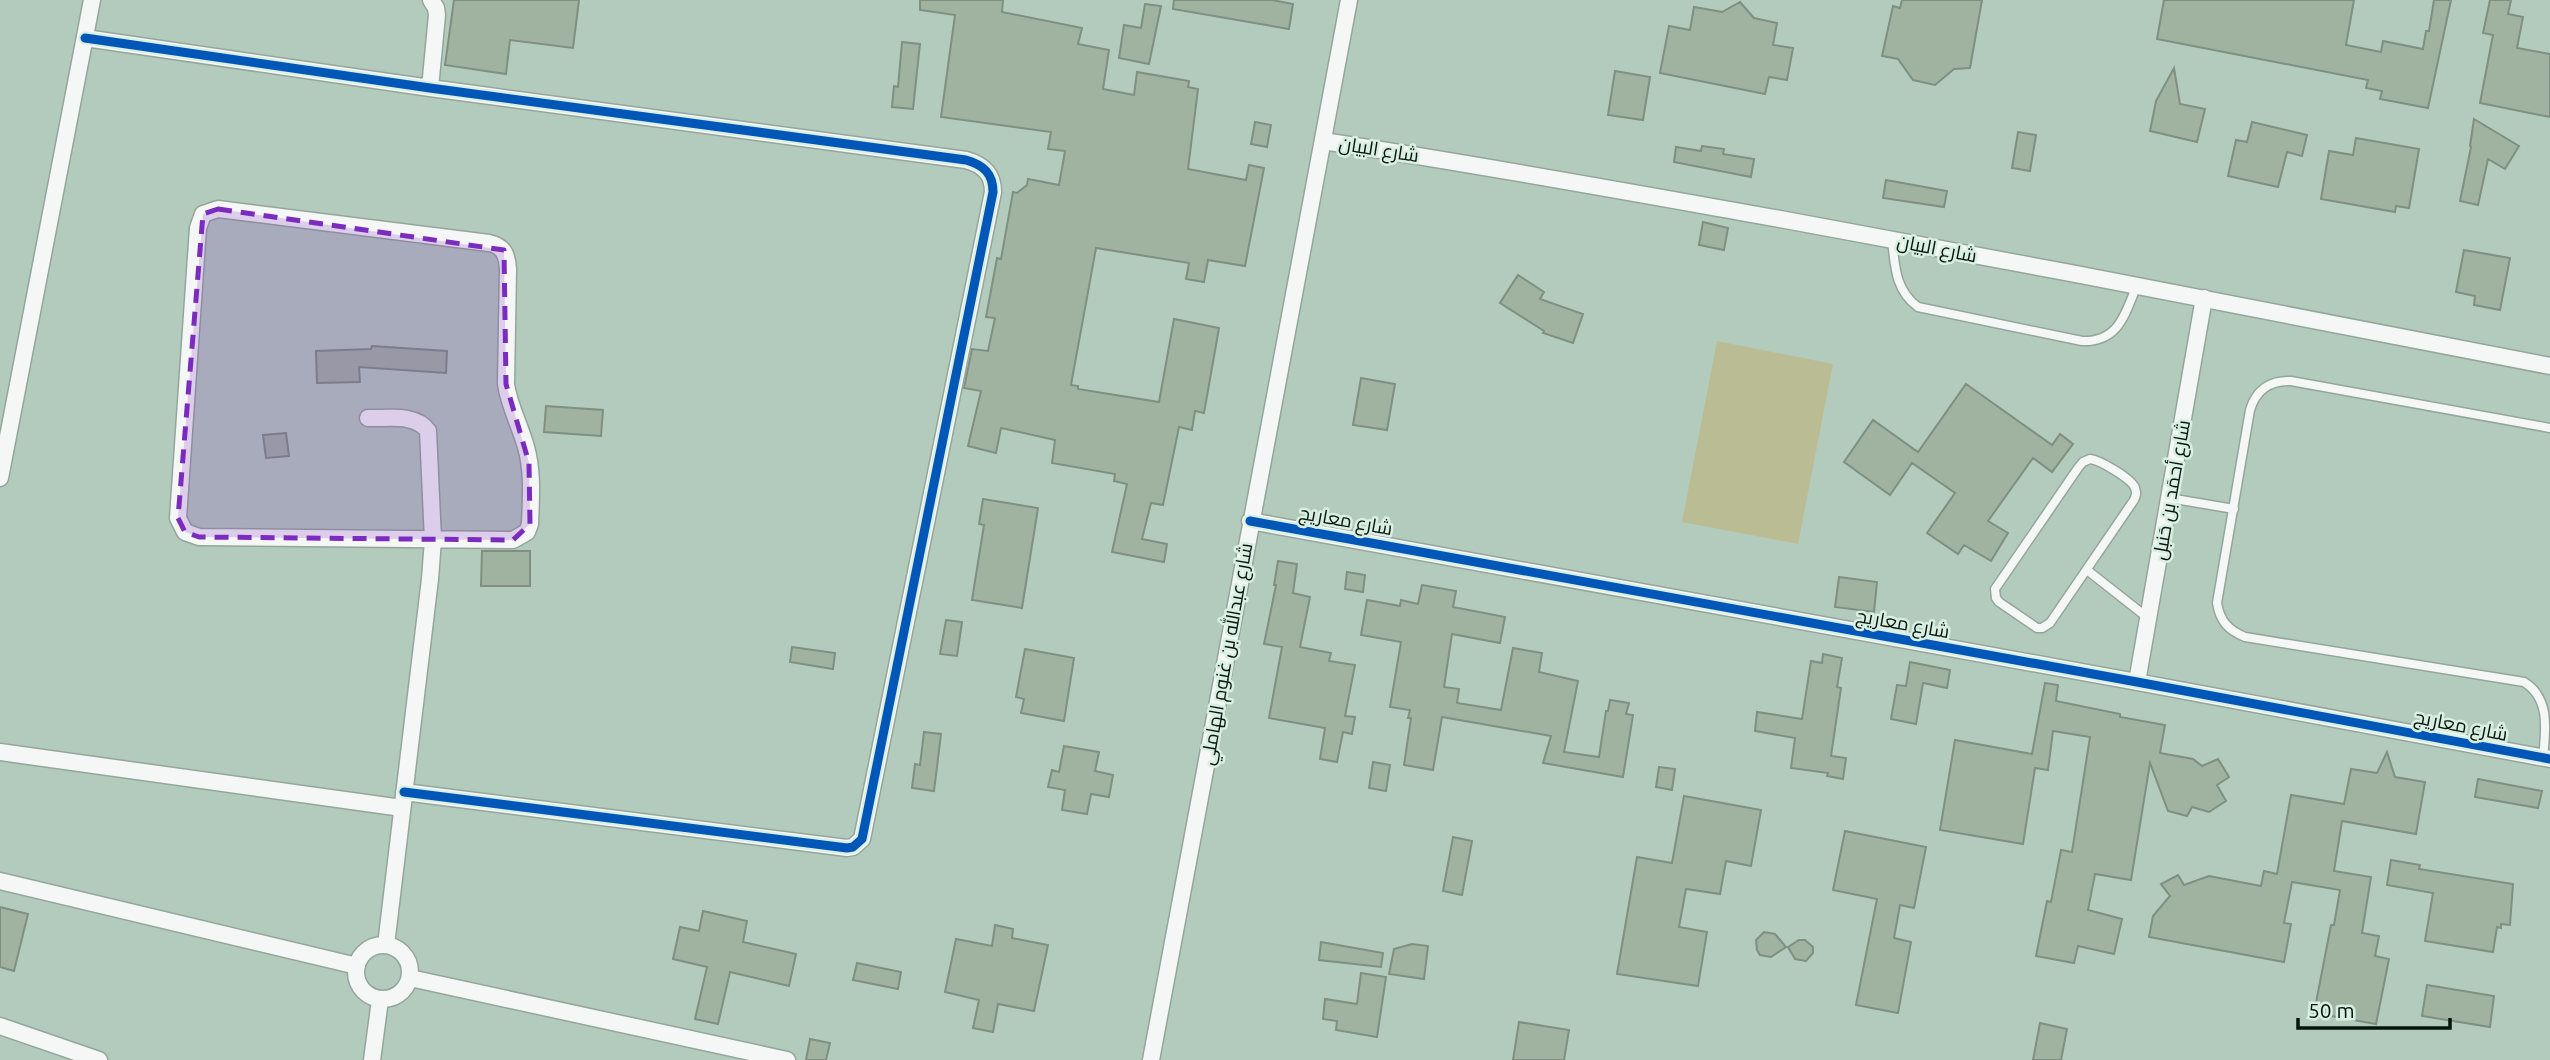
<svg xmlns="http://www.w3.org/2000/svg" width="2550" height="1060" viewBox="0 0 2550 1060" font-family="Ubuntu,Cairo,sans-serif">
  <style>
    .green { fill: #babd93 }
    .building { fill: #a0b3a1; stroke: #7f8f81; stroke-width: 2 }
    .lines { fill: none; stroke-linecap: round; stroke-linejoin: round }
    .service-casing { stroke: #94a69b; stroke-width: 11 }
    .minor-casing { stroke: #94a69b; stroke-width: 19 }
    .service { stroke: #f4f7f5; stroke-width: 8 }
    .minor { stroke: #f4f7f5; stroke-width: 16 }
    .cycleway-casing { stroke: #d9efe1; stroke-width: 13 }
    .cycleway { stroke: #0057b8; stroke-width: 9 }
    .marked { fill: #7b2cbf; fill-opacity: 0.2; stroke: #7b2cbf; stroke-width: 5; stroke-dasharray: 14 9; stroke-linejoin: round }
    .labels { text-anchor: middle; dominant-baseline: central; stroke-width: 5; stroke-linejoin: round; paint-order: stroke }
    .street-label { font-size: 19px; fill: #05150c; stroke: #d9efe1 }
  </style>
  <rect width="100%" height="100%" fill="#b3cbbc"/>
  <path class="green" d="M1717,341L1833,364L1798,544L1682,522Z"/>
  <path class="building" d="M454,0H579L573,48L510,40L506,74L445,65Z
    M920,0H1003L1002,12L1082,28L1078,44L1109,50L1103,89L1134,95L1137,72L1189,81L1188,87L1198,89L1188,169L1246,180L1249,165L1264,168L1245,266L1208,260L1204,282L1186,279L1189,263L1096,248L1071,385L1078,386V389L1159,402L1174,319L1219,328L1204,413L1195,411L1192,430L1179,427L1163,505L1151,503L1142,539L1167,544L1164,562L1112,552L1127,484L1114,481L1115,474L1052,463L1055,440L1001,428L996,453L968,446L981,391L964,388L972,349L988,351L995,318L986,317L997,258L1001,259L1013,192L1017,193L1027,185L1028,179L1059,185L1065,151L1048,149L1051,132L941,117L955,15L920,10Z
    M1174,0H1272L1293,4L1289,29L1173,9Z
    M1902,0H1982L1970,68L1954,69L1935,85L1913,80L1898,59L1882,56L1893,6L1900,8Z
    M2164,0H2354L2346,45L2381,52L2383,41L2423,49L2426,31H2429L2434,0H2451L2428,108L2380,99L2382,91L2366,88L2368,80L2157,39Z
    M2490,0H2511L2508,14L2523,17L2517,48L2550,54V117L2480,103L2493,35L2483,33Z
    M1740,2L1754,18L1777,23L1773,45L1793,48L1787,80L1769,77L1765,94L1660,73L1669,26L1690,30L1694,7L1722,12Z
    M1145,4L1161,6L1149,64L1119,58L1124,25L1141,28Z
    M902,42L920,44L913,109L892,107L894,86L898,87Z
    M2174,68L2180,104L2205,109L2197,142L2150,131L2156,101Z
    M1615,71L1650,77L1643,120L1608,115Z
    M2474,119L2519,146L2505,169L2488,159L2478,205L2460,201L2471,147L2470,146Z
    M1255,122L1271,125L1267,147L1251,144Z
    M2252,122L2307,135L2302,156L2287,152L2278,187L2228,176L2236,140L2247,142Z
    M2018,132L2036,135L2030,171L2012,168Z
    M2356,138L2419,149L2409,208L2396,206L2395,212L2321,199L2329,151L2353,155Z
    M1702,146L1724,149L1723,154L1754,159L1751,177L1674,162L1676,147L1701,151Z
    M1886,180L1947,191L1944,207L1883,198Z
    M1703,222L1728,228L1724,250L1699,245Z
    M2464,250L2510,258L2500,310L2474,305L2475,296L2456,292Z
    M1518,275L1544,292L1540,299L1583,314L1573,343L1543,333L1544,331L1500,303Z
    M372,346L447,351L446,373L359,367L360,382L317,383L316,351L371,349Z
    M1361,378L1395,384L1387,430L1353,425Z
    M1966,384L2052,445L2060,434L2073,444L2052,472L2033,458L1988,521L2008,533L1991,561L1964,545L1958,554L1927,533L1955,493L1912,463L1890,495L1844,462L1873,420L1918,452Z
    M546,406L603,410L601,436L544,432Z
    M286,433L289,456L266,458L263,435Z
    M983,499L1038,508L1022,608L972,600L984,525L979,524Z
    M482,551H530V586H481Z
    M1278,561L1297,564L1293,593L1310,597L1300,647L1331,653L1329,661L1355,665L1345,716L1355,717L1352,734L1343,732L1337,762L1320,759L1325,728L1269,718L1282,647L1264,644L1276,585H1274Z
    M1347,572L1365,575L1363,592L1345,589Z
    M1839,577L1877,582L1874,612L1835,607Z
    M1422,585L1456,591L1453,607L1505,617L1500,643L1452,634L1444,687L1459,689L1457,703L1501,710L1513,648L1542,653L1539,672L1578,681L1564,752L1599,757L1606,711H1608L1610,700L1629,703L1626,714L1633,715L1623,777L1543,763L1551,736L1442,717L1433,770L1404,765L1411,718H1408L1410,710L1390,707L1401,642L1361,635L1367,600L1400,606L1401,600L1418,604Z
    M946,620L962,622L957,656L940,654Z
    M792,647L835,653L833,669L790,662Z
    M1025,649L1074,658L1064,721L1021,713L1024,699L1016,697Z
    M1823,654L1842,658L1837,687L1841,688L1831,756L1846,758L1843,779L1827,776L1828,773L1791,768L1795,738L1755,731L1757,712L1802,719L1811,661L1822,663Z
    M1910,662L1950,670L1947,688L1923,683L1916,724L1891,719L1897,685L1906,686Z
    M2045,683L2058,685L2056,701L2120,714V717L2165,725L2160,753L2193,759L2202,766L2218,759L2229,777L2217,785L2226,801L2209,812L2192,807L2187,816L2168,811L2150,763L2131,880L2095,874L2088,910L2122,919L2114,954L2078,946L2074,963L2036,956L2047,901L2051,902L2061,850L2072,852L2090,737L2053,731L2048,770L2035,768L2023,844L1940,830L1955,740L2032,754Z
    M924,732L941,734L934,791L912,788L915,764L920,765Z
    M1064,746L1099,752L1095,771L1113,775L1109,797L1091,794L1087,814L1062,810L1065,790L1048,787L1052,770L1059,772Z
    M2387,752L2395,777L2425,782L2416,834L2342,821L2334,871L2371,877L2362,933L2379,936L2375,956L2389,959L2376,1024L2314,1013L2331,925H2334L2340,890L2292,882L2284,923L2291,924L2284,962L2149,937L2153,916L2170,896L2161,884L2178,875L2184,885L2209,876L2261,886L2264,871L2277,874L2291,795L2344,804L2351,769L2377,773Z
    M1373,762L1390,765L1386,791L1369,788Z
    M1659,767L1675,769L1672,790L1656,787Z
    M2478,779L2542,791L2538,808L2475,797Z
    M1684,796L1761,810L1751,866L1726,861L1720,894L1686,889L1679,927L1707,932L1698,986L1617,974L1637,857L1672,863Z
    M1845,831L1926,847L1914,908L1900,905L1894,938L1911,942L1898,1013L1856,1005L1877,899L1833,890Z
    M1453,837L1472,841L1462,895L1443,891Z
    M2391,860L2420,865L2419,869L2513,884L2510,925L2501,924V928L2497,927L2493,952L2425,941L2433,893L2387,885Z
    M0,907L28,914L14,971L0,967Z
    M703,911L747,921L743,942L796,954L789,986L730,972L718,1024L695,1019L707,967L673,959L680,927L699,931Z
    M995,925L1013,929L1012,938L1048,945L1034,1011L998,1004L993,1032L973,1028L979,1000L945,992L956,939L992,946Z
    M1764,932L1775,934L1786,947L1771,957L1760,955L1757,950L1756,940Z
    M1799,940H1805L1813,947V953L1806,961L1795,959L1788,947Z
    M1321,942L1383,953L1381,967L1319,960Z
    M1412,944L1428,946L1424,979L1389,974L1394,949Z
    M857,963L901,972L898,989L853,980Z
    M1361,973L1386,977L1377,1037L1336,1030L1337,1021L1323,1019L1325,999L1357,1004Z
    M2427,985L2494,996L2490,1027L2422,1016Z
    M1519,1022L1569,1030L1564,1060H1513Z
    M2040,1023L2067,1029L2061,1060H2033Z
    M810,1039L830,1043L826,1060H806Z"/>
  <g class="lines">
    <g class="service-casing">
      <path id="service" d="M1892,240C1895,266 1895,290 1918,307L2082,341C2119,342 2125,314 2137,285
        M2090,459C2100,460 2132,479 2135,488C2137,494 2136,495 2134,500L2050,623L2042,628H2037L1999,602L1996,598L1995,589L2078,468L2083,462Z
        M2169,498L2234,509
        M2087,570L2148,618
        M2543,758C2546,728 2550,698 2524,682L2245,637C2228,630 2220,621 2217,603L2250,410C2256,390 2270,380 2291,381L2550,428"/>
    </g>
    <g class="minor-casing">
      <path id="minor" d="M85,38L430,88L966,160C984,165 993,174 993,192L862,839L853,847L847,848L404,792
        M430,88L437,15L436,8L431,0
        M1323,141C1476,164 1628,192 1780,219C2037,266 2294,315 2550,366
        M218,209L489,243C504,246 507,255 508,269L506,384C509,406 520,425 526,447C533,471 531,499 530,524L527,532L513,540L199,537L185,532L178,518L198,228L203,214Z
        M368,418C387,419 416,413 428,431L433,540L430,579L386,945
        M0,478L92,0
        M1250,521L2137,682L2550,759
        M2137,682L2204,298
        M0,752L402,808
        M0,881L357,966
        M356 972a27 27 0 1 1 54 0a27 27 0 1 1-54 0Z
        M410,978L787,1060
        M0,1026L99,1060
        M372,1060L380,1000
        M1151,1060L1349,0"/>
    </g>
    <use href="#service" class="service"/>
    <use href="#minor" class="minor"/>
    <g class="cycleway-casing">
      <path id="cycleway" d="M85,38L430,88L966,160C984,165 993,174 993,192L862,839L853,847L847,848L404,792
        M1250,521L2137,682L2550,759"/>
    </g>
    <use href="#cycleway" class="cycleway"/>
  </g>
  <path class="marked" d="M218,209L504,250L506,384L529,463L530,524L513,540L199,537L185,532L178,518L203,214Z"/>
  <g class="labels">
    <g class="street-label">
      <text transform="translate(1379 149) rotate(9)">شارع البيان</text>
      <text transform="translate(1937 248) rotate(11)">شارع البيان</text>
      <text transform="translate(2171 490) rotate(-80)">شارع أحمَد بن حَنبل</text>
      <text transform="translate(1346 520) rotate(10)">شارع معاريج</text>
      <text transform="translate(1903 623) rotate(10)">شارع معاريج</text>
      <text transform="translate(1226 654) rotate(-80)">شارع عبدالله بن غنوم الهاملي</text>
      <text transform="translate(2461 725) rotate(11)">شارع معاريج</text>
    </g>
  </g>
  <path d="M2298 1018v10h152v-10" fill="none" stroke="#05150c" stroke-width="3.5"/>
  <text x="2308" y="1018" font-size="21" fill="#05150c" stroke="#d9efe1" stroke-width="5" paint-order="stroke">50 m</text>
</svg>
